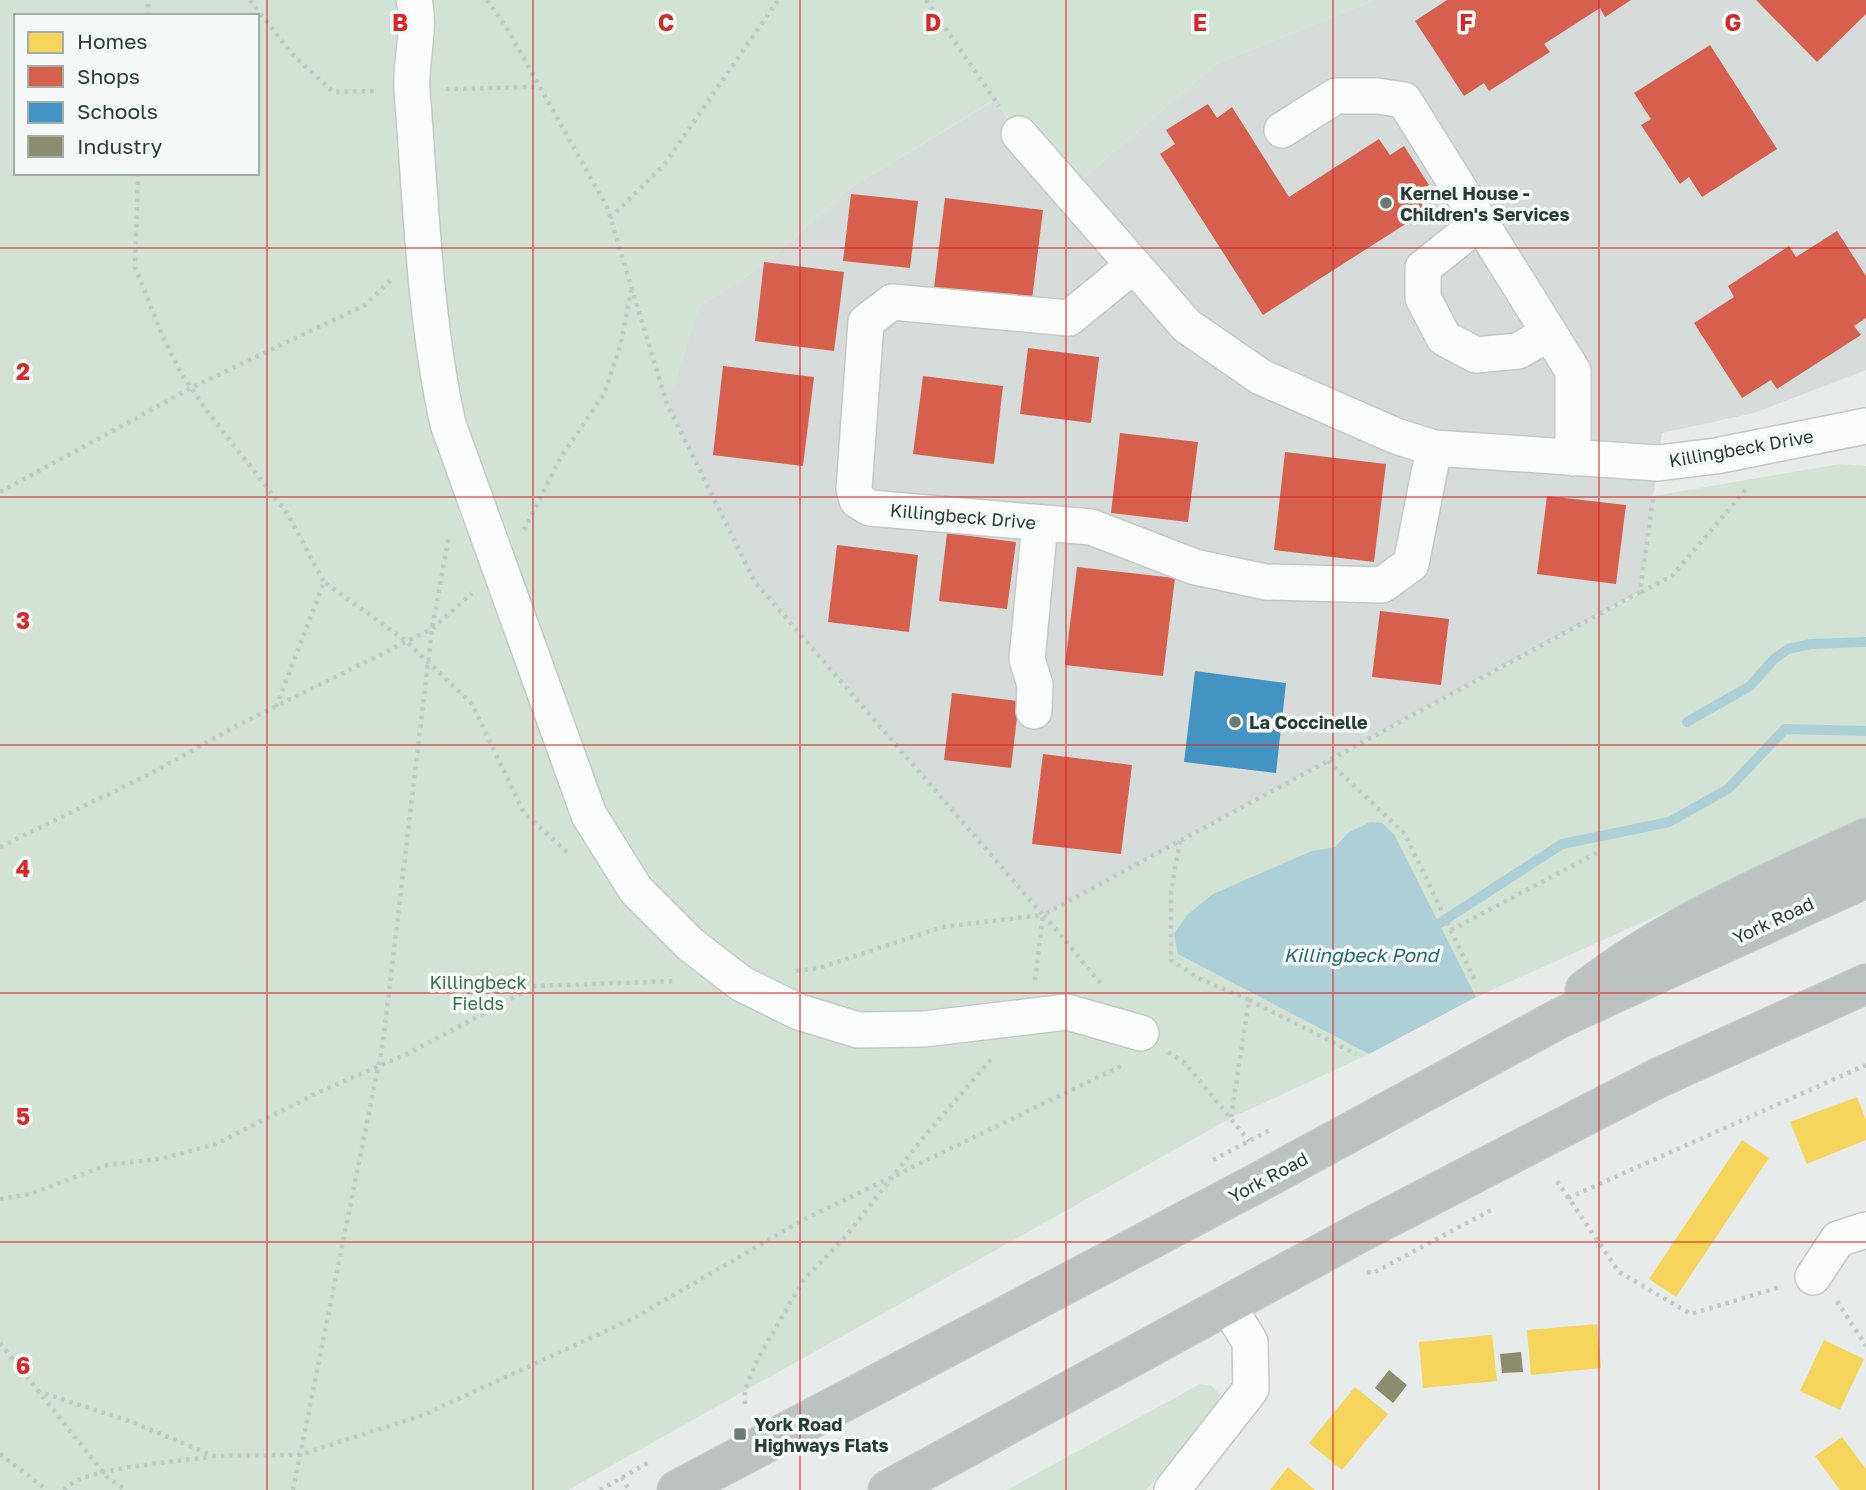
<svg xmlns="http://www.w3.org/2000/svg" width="1866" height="1490" viewBox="0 0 1866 1490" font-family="'Golos Text',sans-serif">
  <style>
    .built { fill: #d5dcd9 }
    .green { fill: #d2e3d6; fill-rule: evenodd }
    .water { fill: #acd0d5 }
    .homes { fill: #f6d55c }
    .shops { fill: #d6604d }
    .schools { fill: #4393c3 }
    .industry { fill: #8c8c6e }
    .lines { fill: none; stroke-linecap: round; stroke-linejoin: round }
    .stream { stroke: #acd0d5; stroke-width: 10 }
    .minor-casing { stroke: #c4c8c6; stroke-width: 38 }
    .highway-casing { stroke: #c3cac7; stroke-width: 41 }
    .path { stroke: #c2cbc7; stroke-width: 4.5; stroke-dasharray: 3.5 5; stroke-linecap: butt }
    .minor { stroke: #fbfcfc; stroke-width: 35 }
    .highway { stroke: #bcc2c1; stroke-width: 38 }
    .grid { fill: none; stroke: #d62828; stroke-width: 2; stroke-opacity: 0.55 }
    .poi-dot { fill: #6a7a75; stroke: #f5f9f7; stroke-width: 2.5 }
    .labels { text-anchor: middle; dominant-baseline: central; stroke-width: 7; stroke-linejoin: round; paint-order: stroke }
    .poi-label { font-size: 18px; font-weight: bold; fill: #263d36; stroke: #f5f9f7; text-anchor: start }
    .street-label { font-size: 18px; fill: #263d36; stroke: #f5f9f7 }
    .park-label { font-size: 18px; fill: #337149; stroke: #f5f9f7 }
    .water-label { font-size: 19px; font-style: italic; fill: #246974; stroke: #f5f9f7 }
    .grid-label { font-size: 23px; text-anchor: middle; font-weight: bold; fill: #d62828; stroke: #f5f9f7; stroke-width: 7; stroke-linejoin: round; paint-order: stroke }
  </style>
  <rect width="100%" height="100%" fill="#e7ebe9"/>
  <path class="built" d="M1375,0H1866V370L1754,413L1662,433L1640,592L1043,915L755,582L667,404L699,306L764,265L850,188L995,100L1019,134L1069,191L1216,64Z"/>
  <path class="green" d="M0,0H1375L1216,64L1069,191L994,100L850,188L764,265L699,306L667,404L755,582L1043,915L1640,593L1653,496L1840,464L1866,466V822L1476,997L1369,1054L1231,1118L568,1490H0ZM16,16H257V173H16Z
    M1200,1384L1212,1386L1220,1395L1217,1412L1146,1490H1007Z"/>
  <path class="water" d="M1370,822L1382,823L1394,834L1476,997L1369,1054L1178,954L1174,934L1187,915L1213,894L1312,851L1335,847L1348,833Z"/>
  <path class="homes" d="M1857,1097L1866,1120V1140L1807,1164L1790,1122Z
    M1742,1140L1769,1158L1676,1297L1649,1279Z
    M1597,1324L1601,1368L1531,1375L1527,1330Z
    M1492,1335L1497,1381L1423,1388L1419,1342Z
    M1824,1340L1864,1359L1840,1410L1800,1391Z
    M1355,1387L1388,1414L1342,1470L1309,1443Z
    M1842,1437L1866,1469V1490H1840L1815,1456Z
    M1288,1467L1315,1490H1270Z"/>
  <path class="shops" d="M1447,0H1631L1605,17L1600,8L1544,44L1550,52L1489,91L1484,83L1464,96L1415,21Z
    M1756,0H1866V14L1817,62Z
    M1710,45L1777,149L1702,197L1689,177L1680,184L1641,125L1651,119L1634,93Z
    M1208,104L1217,118L1232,107L1289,197L1379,139L1390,155L1404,146L1429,185L1415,194L1426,211L1263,315L1160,154L1175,144L1166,130Z
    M851,194L918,201L910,268L843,261Z
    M945,198L1043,210L1031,308L933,296Z
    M1837,231L1866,276V318L1854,326L1861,335L1777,389L1771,380L1742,398L1694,323L1734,297L1728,286L1789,246L1796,257Z
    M764,262L844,272L834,351L755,341Z
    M1028,348L1099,357L1091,423L1020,414Z
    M723,366L814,377L803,466L713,455Z
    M923,376L1003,386L994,464L913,454Z
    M1120,433L1198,442L1188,522L1111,513Z
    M1285,452L1386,464L1374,562L1274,550Z
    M1547,496L1626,505L1616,584L1537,574Z
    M947,533L1016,542L1007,609L939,601Z
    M837,545L918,555L909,632L828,622Z
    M1077,567L1175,578L1163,676L1065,665Z
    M1380,611L1449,619L1441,685L1372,677Z
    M952,693L1019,701L1011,768L944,760Z
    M1043,754L1132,765L1121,854L1032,844Z"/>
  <path class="schools" d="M1195,671L1286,683L1276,773L1184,762Z"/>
  <path class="industry" d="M1521,1352L1523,1372L1502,1373L1500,1354Z
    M1389,1370L1407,1385L1393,1403L1375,1388Z"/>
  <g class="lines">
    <path class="stream" d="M1687,722L1750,686L1774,659L1788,649L1811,644L1866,642
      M1440,923L1562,844L1669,822L1728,789L1785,729L1866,731"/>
    <g class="minor-casing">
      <path id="minor" d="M414,0C421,28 410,62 412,90C421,201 424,315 448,424L589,815L636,890L691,945L742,984L799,1012L858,1030L924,1029L1067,1012L1141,1033
        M1282,130L1336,96H1377L1404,100L1573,371V458
        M1019,134L1187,326L1261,377L1396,436L1434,448L1658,463L1716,456L1866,426
        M1480,222L1423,268V298L1444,338L1476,355L1518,351L1549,333
        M1134,265L1069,318L892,302L866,322L854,489L857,500L870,508L1091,527L1195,567L1266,582L1382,585L1411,564L1434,448
        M1034,711L1035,685L1027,659L1040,523
        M1813,1277L1838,1239L1866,1230
        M1172,1490L1251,1389L1250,1342L1228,1306"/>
    </g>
    <g class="highway-casing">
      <path id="highway" d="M1585,990C1670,924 1769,883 1866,838
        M677,1490L1255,1184L1560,1018L1866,878
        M888,1490L1359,1233L1658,1078L1866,984"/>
    </g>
    <path class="path" d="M250,0L292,54L333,92L378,91
      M487,0L508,30L607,207L667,404L755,582L1043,915L1640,592L1653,498
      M926,0L999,106
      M148,16V0
      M446,89L539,87
      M138,173L135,267L162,335L181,373L210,415L287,513L324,582
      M610,218L664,165L778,0
      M0,492L195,386L365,305L391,280
      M524,530L561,457L604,394L620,347L631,291
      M1641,592L1672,576L1748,487
      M276,707L324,582L406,641L472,704L524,813L568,853
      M1328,761L1405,834L1476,983
      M1180,841L1171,891V960L1198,978L1249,1000L1231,1117
      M0,847L152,773L234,727L432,629L472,593
      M1044,915L1101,984
      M1451,930L1599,852
      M796,971L819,968L942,927L1043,915
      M1035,980L1043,915
      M1249,1000L1356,1054
      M1168,1052L1185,1063L1249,1141
      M1213,1160L1270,1130
      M1557,1181L1619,1272L1691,1314L1780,1287
      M1568,1198L1866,1065
      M0,1199L30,1194L107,1165L165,1158L216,1144L319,1092L407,1054L535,986L676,981
      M1367,1272L1373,1273L1493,1209
      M1837,1301L1866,1346
      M0,1343L106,1476L125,1490
      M37,1391L132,1422L214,1456L299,1455L423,1415L634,1318L801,1221L1121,1066
      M745,1404V1390L757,1360L804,1279L846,1236L923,1138L993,1057
      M0,1454L47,1490
      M622,1477L629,1490
      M64,1490C79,1468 181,1461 211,1457
      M293,1490L383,1043L432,629L449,535
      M600,1490L651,1461"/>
    <use href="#minor" class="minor"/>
    <use href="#highway" class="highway"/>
  </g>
  <path class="grid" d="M267,0V1490M533,0V1490M800,0V1490M1066,0V1490M1333,0V1490M1599,0V1490M0,248H1866M0,497H1866M0,745H1866M0,993H1866M0,1242H1866"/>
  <g class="poi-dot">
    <circle cx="1386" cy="203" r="7"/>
    <circle cx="1235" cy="722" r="7"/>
    <rect x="733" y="1427" width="14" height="14" rx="3.5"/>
  </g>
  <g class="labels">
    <g class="poi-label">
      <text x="1400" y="193">Kernel House -<tspan x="1400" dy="21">Children's Services</tspan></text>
      <text x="1249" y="722">La Coccinelle</text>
      <text x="754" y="1424">York Road<tspan x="754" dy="21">Highways Flats</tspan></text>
    </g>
    <g class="street-label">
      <text transform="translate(1741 448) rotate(-10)">Killingbeck Drive</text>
      <text transform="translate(963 516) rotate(5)">Killingbeck Drive</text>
      <text transform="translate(1773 920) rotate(-25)">York Road</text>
      <text transform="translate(1268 1177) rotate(-28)">York Road</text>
    </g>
    <g class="park-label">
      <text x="478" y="982">Killingbeck<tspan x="478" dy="21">Fields</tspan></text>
    </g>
    <g class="water-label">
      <text x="1361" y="954">Killingbeck Pond</text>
    </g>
  </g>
  <g class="grid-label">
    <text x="400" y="31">B</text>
    <text x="666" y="31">C</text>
    <text x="933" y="31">D</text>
    <text x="1200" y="31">E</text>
    <text x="1466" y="31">F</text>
    <text x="1733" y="31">G</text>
    <text x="23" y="380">2</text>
    <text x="23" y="629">3</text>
    <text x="23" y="877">4</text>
    <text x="23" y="1125">5</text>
    <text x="23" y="1374">6</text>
  </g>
  <rect x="14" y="14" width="245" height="161" fill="#f5f9f7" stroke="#a2aeaa" stroke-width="2"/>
  <rect x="28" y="32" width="35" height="21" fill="#f6d55c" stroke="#a2aeaa" stroke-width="2"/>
  <text x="77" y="49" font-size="21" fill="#263d36">Homes</text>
  <rect x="28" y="66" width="35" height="21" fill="#d6604d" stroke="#a2aeaa" stroke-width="2"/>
  <text x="77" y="84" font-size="21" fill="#263d36">Shops</text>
  <rect x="28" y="102" width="35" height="21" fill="#4393c3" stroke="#a2aeaa" stroke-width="2"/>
  <text x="77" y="119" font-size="21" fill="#263d36">Schools</text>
  <rect x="28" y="136" width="35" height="21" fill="#8c8c6e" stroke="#a2aeaa" stroke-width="2"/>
  <text x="77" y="154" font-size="21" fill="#263d36">Industry</text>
</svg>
